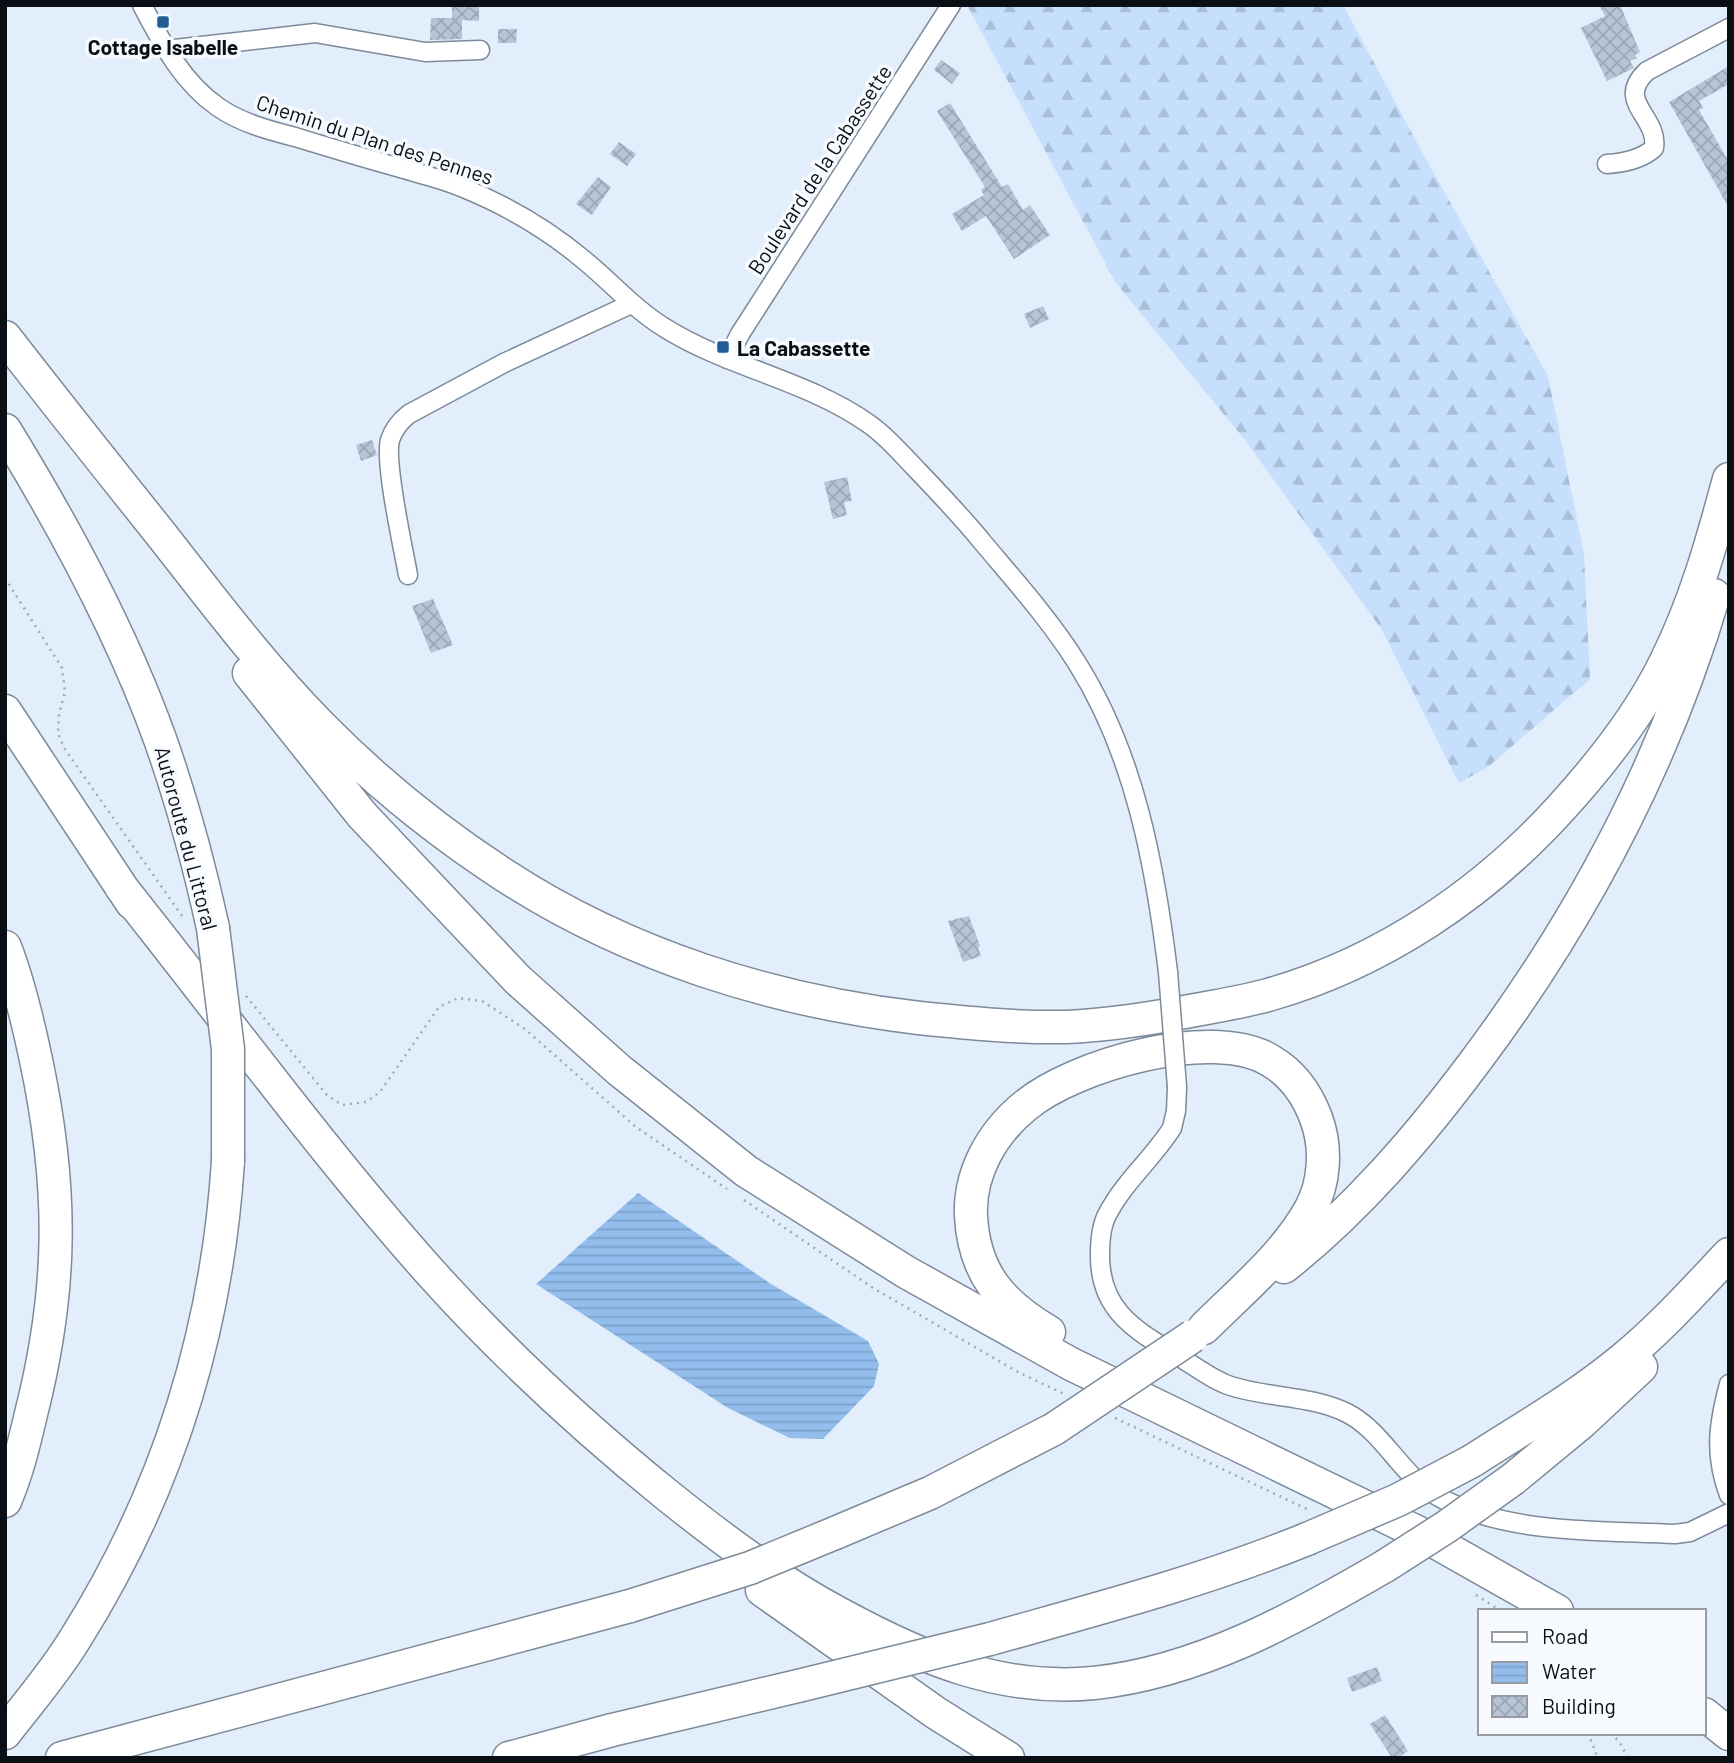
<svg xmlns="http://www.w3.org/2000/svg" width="1734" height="1763" viewBox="0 0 1734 1763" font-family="Barlow,sans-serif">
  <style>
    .forest { fill: url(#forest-firs) }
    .water { fill: url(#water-rules) }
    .building { fill: url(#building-cross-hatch) }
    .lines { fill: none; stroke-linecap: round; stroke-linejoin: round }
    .street-casing { stroke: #7c8a99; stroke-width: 21 }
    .highway-casing { stroke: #7c8a99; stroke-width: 35 }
    .path { stroke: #a0aab5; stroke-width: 2.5; stroke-dasharray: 2 5; stroke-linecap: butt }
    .street { stroke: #fff; stroke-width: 18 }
    .highway { stroke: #fff; stroke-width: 32 }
    .street-bridge-casing { stroke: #7c8a99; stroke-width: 21; stroke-linecap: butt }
    .highway-bridge-casing { stroke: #7c8a99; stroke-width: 35; stroke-linecap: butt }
    .street-bridge { stroke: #fff; stroke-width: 18 }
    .highway-bridge { stroke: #fff; stroke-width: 32 }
    .poi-dot { fill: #235b93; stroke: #f7fafe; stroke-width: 2.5 }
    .labels { text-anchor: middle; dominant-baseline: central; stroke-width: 7; stroke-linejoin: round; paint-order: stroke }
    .poi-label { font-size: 21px; font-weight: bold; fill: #0a0f15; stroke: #f7fafe }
    .street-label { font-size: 21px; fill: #0a0f15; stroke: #f7fafe }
  </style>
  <defs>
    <pattern id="forest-firs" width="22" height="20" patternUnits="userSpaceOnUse" patternTransform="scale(1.75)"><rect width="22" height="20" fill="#c6dffc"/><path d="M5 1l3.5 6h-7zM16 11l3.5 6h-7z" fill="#a9bed7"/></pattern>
    <pattern id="water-rules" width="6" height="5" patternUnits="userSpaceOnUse" patternTransform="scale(1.75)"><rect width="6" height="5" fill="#92bdec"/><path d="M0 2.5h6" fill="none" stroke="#7da1ca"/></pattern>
    <pattern id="building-cross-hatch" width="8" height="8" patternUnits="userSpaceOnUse" patternTransform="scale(1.75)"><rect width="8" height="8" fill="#b6c4d5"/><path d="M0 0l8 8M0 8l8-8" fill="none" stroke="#9ba7b6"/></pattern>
  </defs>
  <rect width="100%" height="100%" fill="#e2eefc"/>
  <path class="forest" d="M967,5H1343L1423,154L1548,376L1584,555L1590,679L1488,767L1459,783L1382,630L1245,440L1116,283Z"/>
  <path class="water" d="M638,1193L771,1284L868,1341L879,1364L874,1386L823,1439L790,1438L728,1408L536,1284Z"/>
  <path class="building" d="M452,5H479V21L462,20V39L430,40L431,18H452Z
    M1599,5H1620L1640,52L1635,55L1637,58L1630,61L1634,68L1607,81L1581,28L1605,16Z
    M498,29H517L516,43H498Z
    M941,60L960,73L952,84L934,70Z
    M1729,66V84L1699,101L1703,108L1699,110L1729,162V208L1669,102Z
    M950,103L1002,187L1008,184L1023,210L1030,205L1050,235L1014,259L986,216L962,231L952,214L984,195L981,190L985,187L937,111Z
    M619,142L636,154L627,166L610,154Z
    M598,177L611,187L592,215L576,204Z
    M1043,306L1049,319L1030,328L1024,314Z
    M372,440L377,455L361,461L356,445Z
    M847,477L852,501L844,502L847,515L833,519L824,482Z
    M433,599L453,645L431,653L412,606Z
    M969,916L980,946L978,948L981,956L963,962L948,921Z
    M1377,1667L1382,1681L1352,1692L1347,1678Z
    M1385,1715L1408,1751L1398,1758H1392L1370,1724Z"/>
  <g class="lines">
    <g class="street-casing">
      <path id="street" d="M142,5C162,43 182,82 218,107C241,123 268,130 295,137C331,148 367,159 404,169C423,175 443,179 461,187C506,205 547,229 584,260C611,282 634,309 665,328C729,368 807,380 869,424C888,437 902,455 918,471C941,495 963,518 984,544C1016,582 1050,620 1077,663C1135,755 1155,865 1168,972
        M166,50L315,33L425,52L480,50
        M1607,164C1623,163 1641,160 1654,148C1659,116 1614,102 1647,71L1729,28
        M727,359L740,334L951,5
        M408,575C403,547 384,462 390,440C394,428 400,421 409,414L504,363L631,304
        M1177,1087L1176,1111L1172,1128C1153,1158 1125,1181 1108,1213C1101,1225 1100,1240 1100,1254C1099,1313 1139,1332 1183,1359C1199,1369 1216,1382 1234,1387C1271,1398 1313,1396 1347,1413C1381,1430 1400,1472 1432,1493C1500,1535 1598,1530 1675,1534L1690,1532L1729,1513
        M1729,1384C1718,1425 1714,1455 1729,1495"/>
    </g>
    <g class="highway-casing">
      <path id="highway" d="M5,337C56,403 108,468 160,533C211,598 262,666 320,725C375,781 438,832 504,875C628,956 774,1001 919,1018C968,1023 1017,1028 1066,1027C1108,1025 1149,1019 1190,1011C1216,1006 1243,1002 1268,995C1381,963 1482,895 1561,808C1601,764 1640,715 1666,661C1695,603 1712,542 1729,479
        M5,430C65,528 121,631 160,739C182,801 199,864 213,928
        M249,673L362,815L518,980L619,1070L746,1171L906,1272L1071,1364L1423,1535L1557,1611
        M5,711L132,903
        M121,887C224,1016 321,1150 431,1273C503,1353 583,1427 667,1495C722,1539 778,1581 840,1614C921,1658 1000,1692 1094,1683C1199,1672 1296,1618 1385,1566
        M5,947C19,983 28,1022 36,1060C63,1187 63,1288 31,1414C24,1444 17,1473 5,1501
        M1284,1267C1357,1209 1418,1138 1474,1063C1580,922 1664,764 1714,595
        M1049,1332C1001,1304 974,1273 971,1216C969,1173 992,1133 1025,1106C1074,1065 1213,1025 1271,1061C1293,1074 1307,1094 1316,1118C1327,1147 1325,1183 1310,1210C1284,1256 1241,1291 1204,1328
        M1472,1461C1523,1428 1576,1398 1623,1359C1661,1328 1695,1290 1729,1254
        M1513,1479L1581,1423L1641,1367
        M835,1533L930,1493L1054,1429
        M762,1590L936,1713L1008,1758
        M990,1639C1097,1609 1204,1581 1307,1539
        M1704,1714L1729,1734
        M5,1733C29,1702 55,1672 75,1639C167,1493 217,1333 228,1161
        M62,1758L630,1606
        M509,1758L612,1730L798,1686"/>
    </g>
    <path class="path" d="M5,578L62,668L65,692L59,714L58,733L64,748L185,920
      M246,996L326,1094L342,1105L366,1102L380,1092L439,1007L458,998L482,1001L525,1029L636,1127L727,1189
      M744,1200L873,1288L1018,1372L1064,1394
      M1115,1418L1311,1511
      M1476,1595L1501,1611
      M1588,1733L1598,1758
      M1611,1733L1620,1743L1628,1758"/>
    <use href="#street" class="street"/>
    <use href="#highway" class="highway"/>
    <g class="street-bridge-casing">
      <path id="street-bridge" d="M1168,972L1177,1087"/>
    </g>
    <g class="highway-bridge-casing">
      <path id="highway-bridge" d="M213,928L228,1049V1161
        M1054,1429L1193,1336
        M1307,1539L1398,1500L1472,1461
        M1385,1566L1446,1527L1513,1479
        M630,1606L750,1568L835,1533
        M798,1686L990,1639"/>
    </g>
    <use href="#street-bridge" class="street-bridge"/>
    <use href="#highway-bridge" class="highway-bridge"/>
  </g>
  <g class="poi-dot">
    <rect x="156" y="15" width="14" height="14" rx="3.5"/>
    <rect x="716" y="340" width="14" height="14" rx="3.5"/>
  </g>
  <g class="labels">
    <g class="poi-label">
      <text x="163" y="46">Cottage Isabelle</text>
      <text x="737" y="347" text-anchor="start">La Cabassette</text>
    </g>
    <g class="street-label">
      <text transform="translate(375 139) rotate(18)">Chemin du Plan des Pennes</text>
      <text transform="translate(819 169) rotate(-57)">Boulevard de la Cabassette</text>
      <text transform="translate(187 838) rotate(75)">Autoroute du Littoral</text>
    </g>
  </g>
  <rect width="1734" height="1763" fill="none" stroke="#0a0f15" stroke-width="14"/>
  <rect x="1478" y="1609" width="228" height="126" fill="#f7fafe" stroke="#989ca1" stroke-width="2"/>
  <rect x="1492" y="1632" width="35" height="10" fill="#ffffff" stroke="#989ca1" stroke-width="2"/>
  <text x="1542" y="1644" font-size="21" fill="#0a0f15">Road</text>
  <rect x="1492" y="1662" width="35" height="21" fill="url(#water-rules)" stroke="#989ca1" stroke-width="2"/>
  <text x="1542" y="1679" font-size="21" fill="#0a0f15">Water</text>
  <rect x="1492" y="1696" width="35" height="21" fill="url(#building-cross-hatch)" stroke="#989ca1" stroke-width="2"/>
  <text x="1542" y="1714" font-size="21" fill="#0a0f15">Building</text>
</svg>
